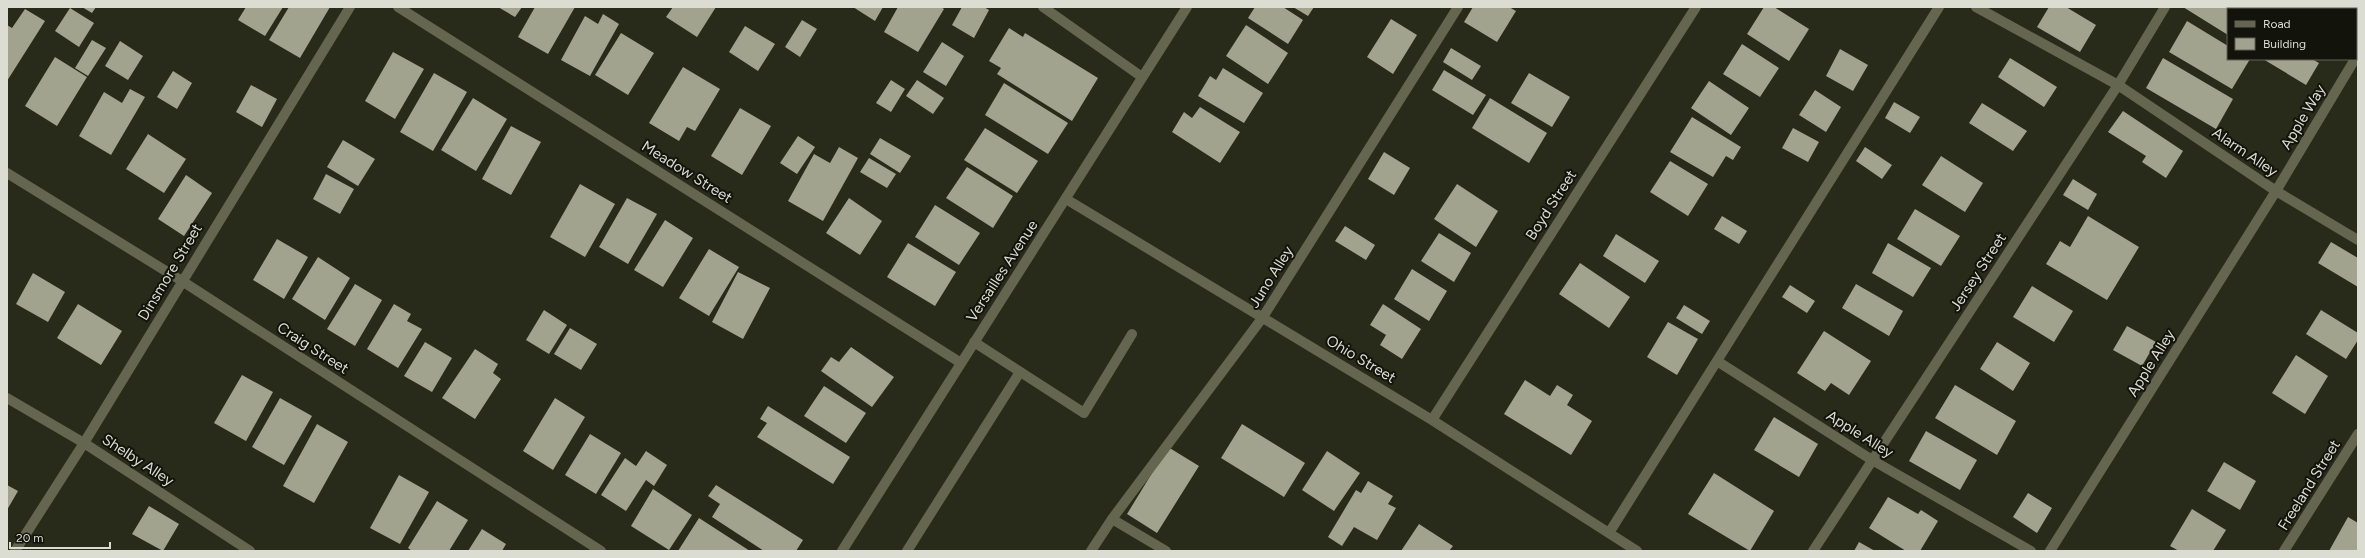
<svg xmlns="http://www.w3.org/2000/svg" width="2365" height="558" viewBox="0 0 2365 558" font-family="Figtree,sans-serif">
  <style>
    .building { fill: #a1a38e }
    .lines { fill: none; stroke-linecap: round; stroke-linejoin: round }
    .minor { stroke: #64664f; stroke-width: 10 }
    .labels { text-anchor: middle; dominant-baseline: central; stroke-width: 4; stroke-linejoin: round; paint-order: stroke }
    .street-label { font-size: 15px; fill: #dbdcd2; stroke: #12130b }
  </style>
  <rect width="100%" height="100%" fill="#292b1a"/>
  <path class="building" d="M82,7H96L92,13Z
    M246,7H283L265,36L238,20Z
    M289,7H330L300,58L269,40Z
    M498,7H522L515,17Z
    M535,7H575L548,54L518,37Z
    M673,7H716L697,37L666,17Z
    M853,7H883L875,21Z
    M898,7H941L944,9L918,52L884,32Z
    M962,7H984L989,10L974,38L952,25Z
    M1255,7H1283L1303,20L1288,44L1248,18Z
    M1293,7H1314L1308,16Z
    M1473,7H1509L1516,11L1497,42L1464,22Z
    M1764,7H1774L1809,29L1789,61L1747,34Z
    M2049,7H2066L2096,25L2080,52L2037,27Z
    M2183,7H2248L2247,9H2228V35Z
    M70,8L94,23L79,47L55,31Z
    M25,9L45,21L7,81V25L12,28Z
    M603,14L619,24L590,76L561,60L585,16L598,24Z
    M1391,19L1417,35L1393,74L1367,57Z
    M802,20L817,29L800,57L785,47Z
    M2187,21L2228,46V59H2250L2232,89L2169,52Z
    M1246,25L1288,53L1268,84L1226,56Z
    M745,26L775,44L758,71L729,52Z
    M1009,28L1023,37L1025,33L1098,78L1072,121L997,74L1001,68L989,61Z
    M621,33L654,53L628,95L595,75Z
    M92,40L106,48L88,76L75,68Z
    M120,41L143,56L128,80L105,66Z
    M942,42L964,56L946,86L923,72Z
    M1742,44L1779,68L1760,97L1723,74Z
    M1451,48L1481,66L1472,80L1443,62Z
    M1840,49L1868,65L1853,91L1826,76Z
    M393,52L424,69L395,119L365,101Z
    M55,57L87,77L57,126L25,106Z
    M2010,58L2057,87L2044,107L1998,77Z
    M2163,58L2233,99L2216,129L2146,88Z
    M2263,59H2312L2319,63L2306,85Z
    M683,67L720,89L695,131L687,127L679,141L649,123Z
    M1223,68L1263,93L1244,123L1198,96L1210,76L1216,80Z
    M1444,70L1486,95L1473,115L1432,90Z
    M173,71L192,83L177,109L157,97Z
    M434,73L467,92L433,151L400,132Z
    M1529,73L1570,97L1552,127L1511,103Z
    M891,80L905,89L891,112L876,103Z
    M917,80L944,98L933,114L906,96Z
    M1709,81L1749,108L1731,135L1691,108Z
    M1004,83L1068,123L1048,154L985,115Z
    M251,85L277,99L262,127L236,112Z
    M130,89L145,97L111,155L79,136L104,92L122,103Z
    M1815,90L1841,107L1826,132L1799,115Z
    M473,98L507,119L476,171L441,150Z
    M1490,98L1547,133L1529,163L1472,128Z
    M1894,102L1920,117L1910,133L1885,118Z
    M1982,103L2027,131L2013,151L1969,123Z
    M1200,107L1240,132L1220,163L1172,132L1184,112L1192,118Z
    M740,108L771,126L742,175L711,156Z
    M2123,111L2183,151L2166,178L2142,162L2146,156L2108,132Z
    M1692,117L1741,147L1733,160L1726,156L1713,177L1670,152Z
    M511,126L541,142L511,195L482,179Z
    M985,128L1038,161L1017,193L964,160Z
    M1793,128L1819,142L1808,162L1782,148Z
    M148,134L186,159L164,193L126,169Z
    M798,136L815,147L797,174L780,163Z
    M880,138L911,156L900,173L870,154Z
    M343,140L375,159L358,186L327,167Z
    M839,147L858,158L823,221L788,201L814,154L830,163Z
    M1865,147L1892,165L1882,179L1856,161Z
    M1384,152L1410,168L1394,195L1368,179Z
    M1941,156L1983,183L1965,212L1922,185Z
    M869,158L896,174L887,188L860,172Z
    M1670,161L1708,184L1688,216L1650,192Z
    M967,167L1013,196L993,228L946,198Z
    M326,174L354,189L340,214L313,199Z
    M186,175L212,193L184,236L158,219Z
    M2073,179L2097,194L2088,210L2063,195Z
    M580,184L615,204L585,257L550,237Z
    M1457,184L1498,211L1476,247L1434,219Z
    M627,198L657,214L628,264L599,247Z
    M849,198L882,221L860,255L826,233Z
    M935,205L980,233L959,265L915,237Z
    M1915,209L1960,236L1941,266L1897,239Z
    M1722,216L1747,231L1739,244L1714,229Z
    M2088,216L2139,247L2107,300L2046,264L2060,241L2070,247Z
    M665,220L693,238L663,287L634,270Z
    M1345,226L1375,245L1366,260L1335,241Z
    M1439,233L1471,253L1454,282L1421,261Z
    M1616,234L1659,261L1645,283L1603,256Z
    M277,239L308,257L284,299L253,280Z
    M2331,242L2358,258V287L2318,263Z
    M908,243L956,272L935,306L887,277Z
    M1888,243L1931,268L1913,297L1872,273Z
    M709,249L739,267L709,316L679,298Z
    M318,257L350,278L325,320L292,299Z
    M1580,263L1630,297L1609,328L1559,294Z
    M1412,269L1447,291L1429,321L1394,299Z
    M738,272L770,288L743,339L712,322Z
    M33,273L65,292L48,322L16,304Z
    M355,284L382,300L355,346L327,329Z
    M1856,284L1903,311L1889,336L1842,308Z
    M1790,285L1815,301L1807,313L1782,297Z
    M2032,286L2073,311L2054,342L2013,317Z
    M78,304L122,331L101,365L57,338Z
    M394,304L411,314L407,321L422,329L398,368L367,349Z
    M1383,304L1421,329L1402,359L1380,345L1386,335L1370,325Z
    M1684,305L1710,321L1702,334L1676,318Z
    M544,310L567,325L549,354L526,340Z
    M2321,310L2358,333V340L2346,359L2306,334Z
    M1668,322L1698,339L1677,375L1647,357Z
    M2127,326L2156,342L2142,366L2113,350Z
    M570,328L597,344L581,370L554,354Z
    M1824,331L1871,361L1849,395L1831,383L1825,391L1797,373Z
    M425,342L452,358L432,392L404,376Z
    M1997,342L2030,363L2013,391L1980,369Z
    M851,347L894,377L872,407L821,371L831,357L839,362Z
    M475,349L498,364L493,373L501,379L475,419L442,398Z
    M2296,355L2328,376L2305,414L2272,393Z
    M242,375L273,392L246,441L214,423Z
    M1525,380L1550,396L1557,385L1573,395L1567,405L1592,421L1571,455L1504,414Z
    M1955,385L2016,421L1997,455L1935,418Z
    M824,386L866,413L846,443L804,416Z
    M280,398L312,416L284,465L252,447Z
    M555,398L585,417L553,470L523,451Z
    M768,406L850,457L833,484L757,437L767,423L760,419Z
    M1774,417L1818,444L1799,477L1754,450Z
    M317,424L348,442L314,503L283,486Z
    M1242,424L1305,463L1284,497L1221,458Z
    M1926,431L1977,460L1960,490L1909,461Z
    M590,434L621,453L596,494L565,475Z
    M1168,447L1199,466L1157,533L1127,514Z
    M646,451L667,465L654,486L646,480L626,511L601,495L625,458L636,466Z
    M1327,451L1360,473L1334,511L1302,490Z
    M2224,462L2256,481L2240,510L2207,491Z
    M1714,473L1774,511L1750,551L1688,514Z
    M399,475L429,492L400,544L370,528Z
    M1368,481L1393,496L1388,504L1396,508L1377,540L1354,527L1342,546L1328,537L1356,490L1361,493Z
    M7,485L18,491L7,510Z
    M716,485L803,540L796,551H764L712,517L720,504L708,496Z
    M653,489L692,515L669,550L631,526Z
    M2028,493L2052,508L2037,533L2013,517Z
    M1888,497L1918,514L1921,510L1938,521L1920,551H1906L1869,528Z
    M437,501L468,520L449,551H412L408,548Z
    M149,506L179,524L163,551L132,534Z
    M2192,509L2226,530L2213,551H2179L2170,546Z
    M2348,517L2358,523V551H2329Z
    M699,518L750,551H678Z
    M1419,524L1453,546L1449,551H1401Z
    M482,529L506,544L502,551H468Z
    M1859,542L1875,551H1854Z"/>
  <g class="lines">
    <path class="minor" d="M398,7L961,363
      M1043,7L1142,77
      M1976,7L2118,85L2276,191L2358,240
      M7,173L182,281L601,551
      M1066,199L1432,420L1637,551
      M974,342L1084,413L1132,334
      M1717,361L1872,460L2031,551
      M7,398L84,443L250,551
      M1432,420L1696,7
      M1112,519L1166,551
      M1609,533L1939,7
      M15,551L84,443L350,7
      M842,551L1187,7
      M907,551L1020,372
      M1091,551L1112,519L1263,317L1458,7
      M1813,551L2118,85L2165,7
      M2050,551L2276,191L2355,59
      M2284,551L2358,434"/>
  </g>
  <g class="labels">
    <g class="street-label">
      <text transform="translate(2303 117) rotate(-59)">Apple Way</text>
      <text transform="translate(2245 152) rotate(34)">Alarm Alley</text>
      <text transform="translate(687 172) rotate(32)">Meadow Street</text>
      <text transform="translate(1551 205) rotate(-57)">Boyd Street</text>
      <text transform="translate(1002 271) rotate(-57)">Versailles Avenue</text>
      <text transform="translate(170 272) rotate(-59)">Dinsmore Street</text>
      <text transform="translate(1978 272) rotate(-57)">Jersey Street</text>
      <text transform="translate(1271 277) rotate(-58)">Juno Alley</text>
      <text transform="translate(313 348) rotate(33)">Craig Street</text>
      <text transform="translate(1361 359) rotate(31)">Ohio Street</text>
      <text transform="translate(2151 363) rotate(-58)">Apple Alley</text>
      <text transform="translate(1860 434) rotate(32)">Apple Alley</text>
      <text transform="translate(138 460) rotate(33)">Shelby Alley</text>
      <text transform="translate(2309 485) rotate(-58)">Freeland Street</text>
    </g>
  </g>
  <rect width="2365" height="558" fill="none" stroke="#dbdcd2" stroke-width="16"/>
  <rect x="2227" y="8" width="130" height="52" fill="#12130b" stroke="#62635b"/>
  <rect x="2235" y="21" width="20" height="6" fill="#64664f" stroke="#62635b"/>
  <text x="2263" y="28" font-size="12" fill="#dbdcd2">Road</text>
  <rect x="2235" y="38" width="20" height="12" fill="#a1a38e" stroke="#62635b"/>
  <text x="2263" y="48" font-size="12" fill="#dbdcd2">Building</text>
  <path d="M10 542v6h100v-6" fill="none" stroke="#dbdcd2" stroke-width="2"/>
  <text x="16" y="542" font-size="12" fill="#dbdcd2" stroke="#12130b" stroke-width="3" paint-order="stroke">20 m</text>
</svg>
